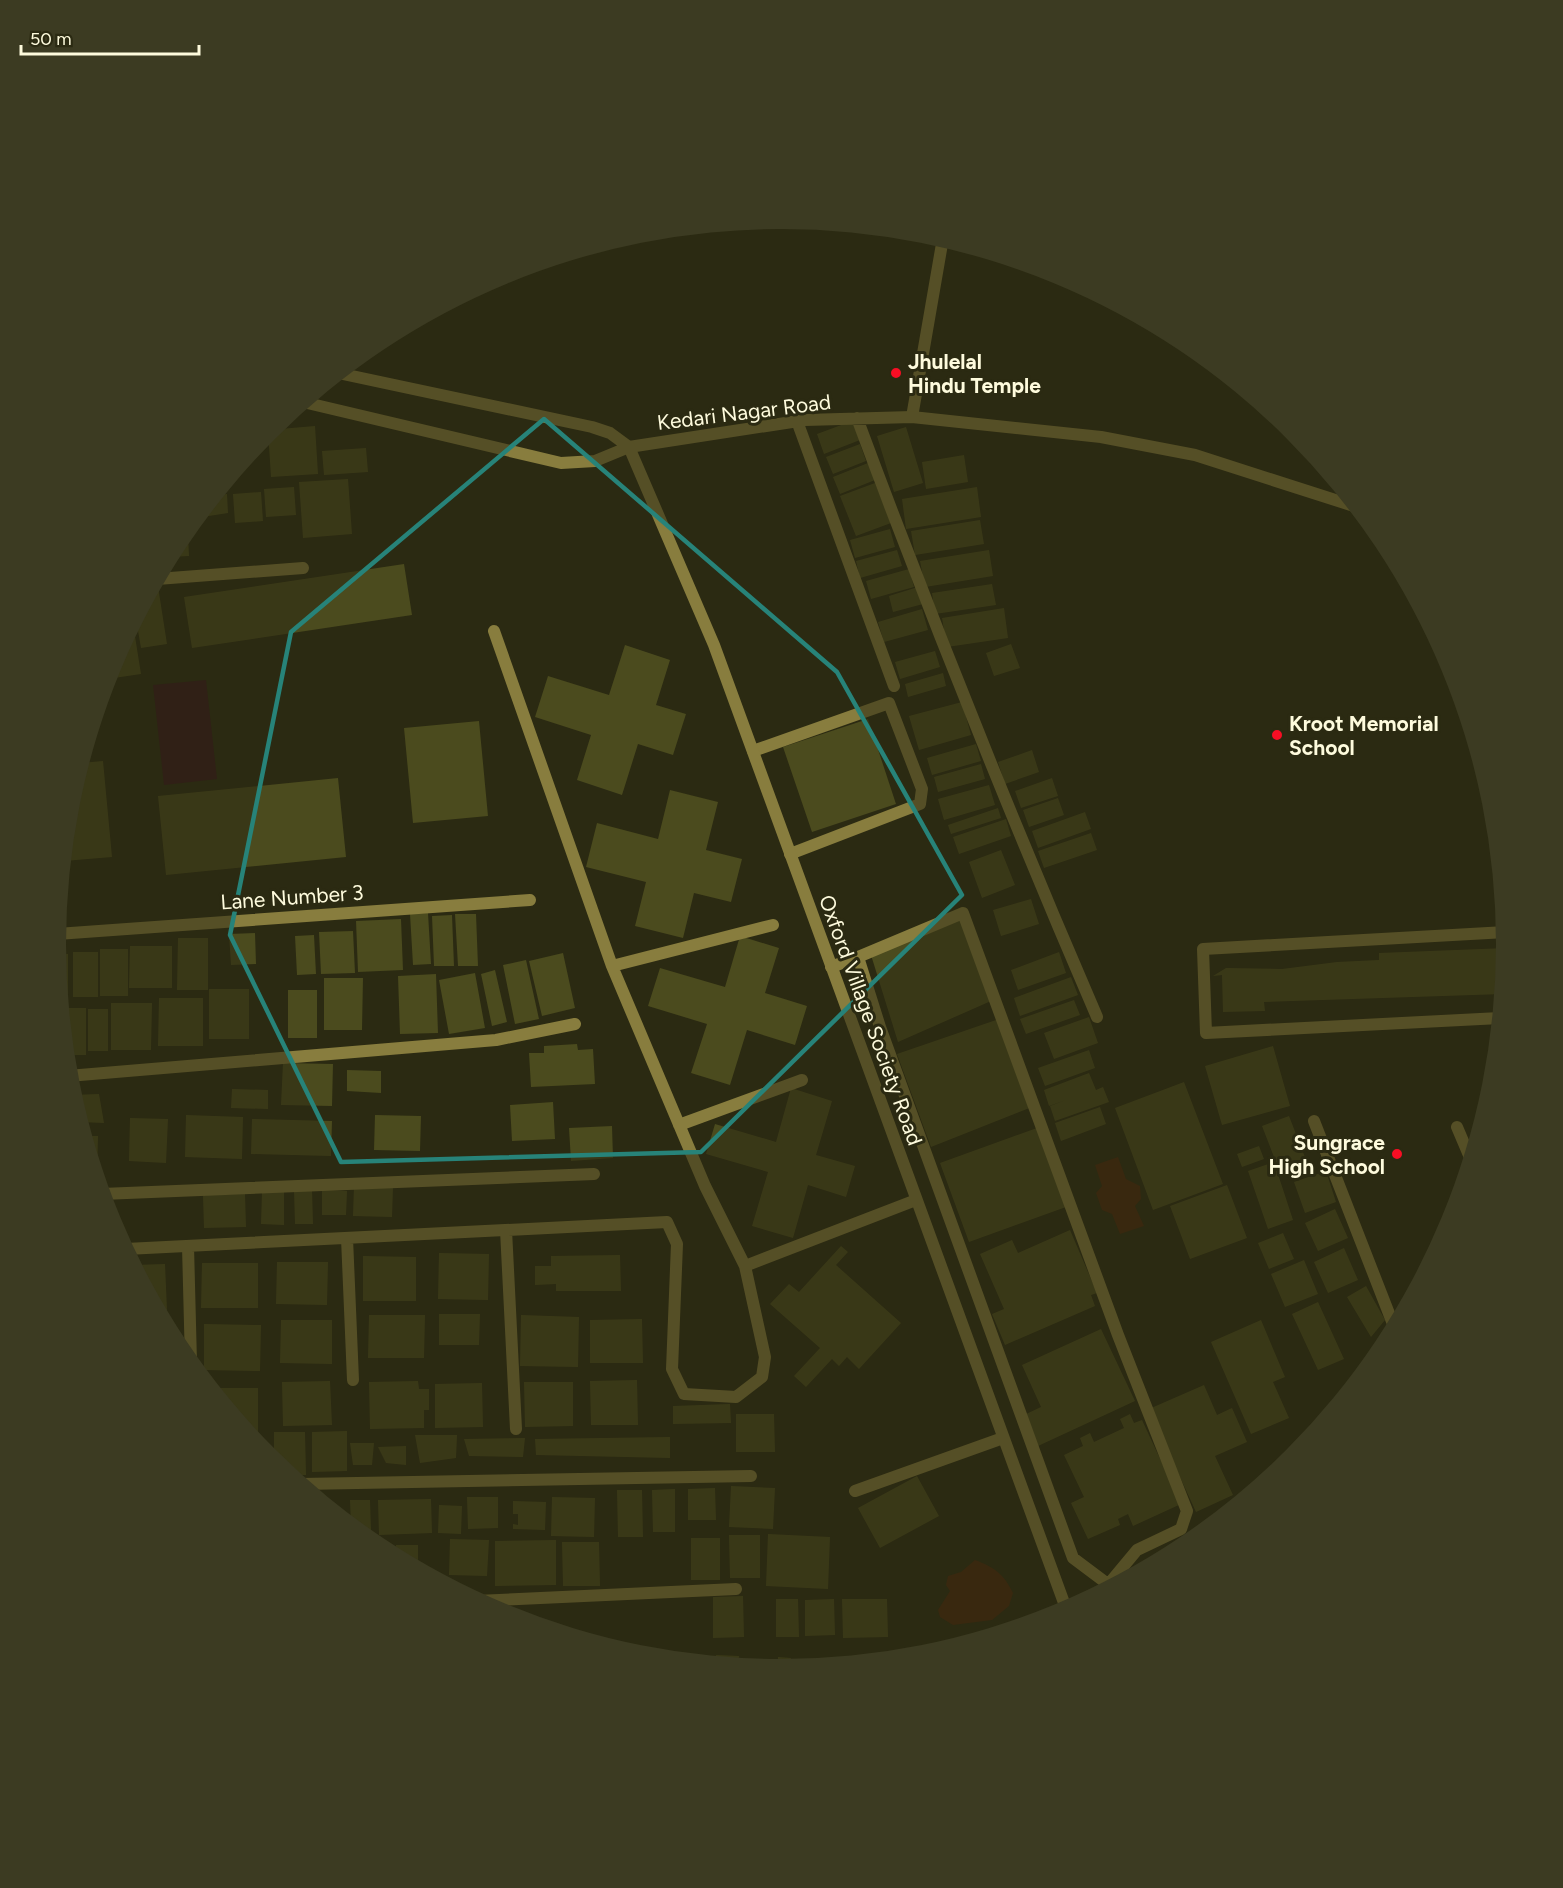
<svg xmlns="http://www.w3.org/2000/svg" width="1563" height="1888" viewBox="0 0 1563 1888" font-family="Figtree,sans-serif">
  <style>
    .green { fill: #35151c }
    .water { fill: #49270d }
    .building { fill: #4b4b1e }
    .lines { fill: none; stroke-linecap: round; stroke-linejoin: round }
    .service { stroke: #887d3e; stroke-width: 12 }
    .minor { stroke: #887d3e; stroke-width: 12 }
    .tertiary { stroke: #887d3e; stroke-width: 12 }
    .marked { fill: none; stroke: #278379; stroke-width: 4.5; stroke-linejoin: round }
    .poi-dot { fill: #f80e24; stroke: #2b2a12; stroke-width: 2 }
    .labels { text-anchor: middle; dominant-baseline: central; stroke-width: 6; stroke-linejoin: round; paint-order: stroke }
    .poi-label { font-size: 21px; font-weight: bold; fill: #fefbdd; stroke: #2b2a12; text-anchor: start }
    .street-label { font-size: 21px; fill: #fefbdd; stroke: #2b2a12 }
  </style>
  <rect width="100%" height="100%" fill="#2b2a12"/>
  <path class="green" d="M206,680L217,779L164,785L153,685Z"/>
  <path class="water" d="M1118,1157L1126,1179L1140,1186L1141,1199L1135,1206L1144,1226L1120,1234L1112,1214L1102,1210L1096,1193L1102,1186L1095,1165Z
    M975,1560C994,1567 1004,1574 1013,1593L1009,1606L992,1620L953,1625L940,1617L938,1610L950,1591L946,1585L948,1576L961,1572Z"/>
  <path class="building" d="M852,421L860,440L824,454L817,434Z
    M315,426L318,474L271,477L268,430Z
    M906,427L923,483L894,492L877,436Z
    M860,444L866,461L833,474L826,457Z
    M366,448L368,472L324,475L322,451Z
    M964,455L968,482L926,489L922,462Z
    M868,463L875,480L840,494L833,477Z
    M348,479L352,534L303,538L299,482Z
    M875,483L891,523L856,536L840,496Z
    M294,487L296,515L266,517L264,489Z
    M977,487L981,517L906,529L902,499Z
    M261,492L263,521L235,523L233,494Z
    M227,494L228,513L196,518L215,495Z
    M980,520L984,544L915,555L911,531Z
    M890,529L895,547L855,558L850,540Z
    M182,535H188L189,556L169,557Z
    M897,550L902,566L860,578L856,561Z
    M989,550L993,576L925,587L920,561Z
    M404,564L412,615L192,648L184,597Z
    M909,569L914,587L871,599L866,581Z
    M157,580L167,644L141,648L136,619Z
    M992,584L996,605L935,614L932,593Z
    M918,587L923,604L893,612L889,596Z
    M1004,608L1008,638L947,647L942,618Z
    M922,609L928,630L884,642L878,622Z
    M133,624L141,674L107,679L111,666Z
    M1011,644L1020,668L994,676L986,653Z
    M625,645L670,660L656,705L686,714L673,755L638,744L622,795L577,780L591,735L535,717L548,676L609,695Z
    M935,651L940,667L900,679L895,662Z
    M943,673L946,686L908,697L905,684Z
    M962,702L971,735L919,750L909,716Z
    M868,719L896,804L812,832L783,747Z
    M479,721L488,816L413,823L404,728Z
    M976,744L981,761L932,775L927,758Z
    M1032,750L1039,772L1005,784L998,762Z
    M103,761L112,857L64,861L70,802L81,763Z
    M981,764L985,779L938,792L934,777Z
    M338,778L346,857L166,875L158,796Z
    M1052,778L1058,796L1021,808L1015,791Z
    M989,785L995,805L944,820L938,799Z
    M670,790L718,802L706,850L742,859L731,902L694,893L683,938L635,926L646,882L586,867L597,823L658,839Z
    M1058,798L1064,815L1029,827L1023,810Z
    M998,808L1001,818L951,834L948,825Z
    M1085,812L1091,829L1038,848L1032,831Z
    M1006,819L1011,836L959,854L953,837Z
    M1091,833L1097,850L1044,868L1038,851Z
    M1001,850L1015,885L982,898L969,862Z
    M1031,899L1039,924L1001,936L993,910Z
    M428,913L431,964L413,965L410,914Z
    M455,914H476L478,966H458Z
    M452,915L454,966H434L432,916Z
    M401,919L403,970L358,972L356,921Z
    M962,919L991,1001L898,1042L871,955Z
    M353,931L355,973L321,974L319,932Z
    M255,933L256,964L231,965L229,934Z
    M314,935L316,974L297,975L295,936Z
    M740,936L779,948L765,993L807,1006L795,1045L747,1030L730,1085L691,1073L707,1024L648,1006L660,968L725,987Z
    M178,938H208V990H177Z
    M130,946H172V988H129Z
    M1507,948L1503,994L1264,1002L1265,1011L1223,1012L1222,975L1213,976L1226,968L1282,969L1337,962L1379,960V953Z
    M100,949H128V996H100Z
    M73,952H98V997H73Z
    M1059,952L1066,973L1018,990L1011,970Z
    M563,953L575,1008L542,1016L529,961Z
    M57,954H68V995H60Z
    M526,960L539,1019L515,1024L503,965Z
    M495,970L507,1022L492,1026L481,974Z
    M475,973L485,1028L449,1034L439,980Z
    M436,974L438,1033L400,1034L398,976Z
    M1071,977L1078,995L1020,1016L1014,998Z
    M324,978H363L362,1030H324Z
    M209,989H249V1039H209Z
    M288,990H317V1038H288Z
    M159,998H203V1046H158Z
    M1074,1000L1080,1015L1026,1034L1020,1019Z
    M111,1003H152L151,1050H111Z
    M62,1008H86V1055H66Z
    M88,1009H108V1051H88Z
    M1089,1017L1098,1043L1054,1059L1044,1033Z
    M999,1019L1032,1107L931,1147L897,1054Z
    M577,1044L578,1050L593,1049L595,1084L531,1087L529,1053H544V1046Z
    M1273,1046L1290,1106L1222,1125L1205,1066Z
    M1089,1050L1095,1068L1045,1086L1038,1068Z
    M283,1063L333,1064L332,1106L281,1105Z
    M347,1070L381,1071V1093L347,1091Z
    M1089,1073L1096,1090L1103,1087L1109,1102L1055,1121L1050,1106L1066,1100L1049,1106L1044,1090Z
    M1184,1082L1223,1184L1153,1210L1115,1108Z
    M791,1088L832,1101L816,1155L855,1166L846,1197L808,1185L793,1238L752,1226L768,1172L706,1154L715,1124L776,1142Z
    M232,1089L268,1090V1109L231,1108Z
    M99,1094L104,1123L81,1122L72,1095Z
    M553,1102L555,1139L512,1141L510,1105Z
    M1100,1107L1106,1124L1061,1141L1055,1123Z
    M186,1115L243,1117L242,1159L185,1157Z
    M375,1115L421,1116L420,1151L374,1150Z
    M1289,1116L1308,1165L1281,1175L1262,1126Z
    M130,1118L168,1119L166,1163L129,1161Z
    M252,1119L332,1121L331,1156L251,1154Z
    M612,1126L613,1158L571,1161L569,1128Z
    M1037,1128L1066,1207L969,1242L940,1163Z
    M85,1136H98L97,1174H96Z
    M1259,1146L1264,1159L1242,1167L1237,1154Z
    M1274,1162L1293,1220L1268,1229L1248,1171Z
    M1326,1171L1336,1202L1305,1213L1294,1182Z
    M1227,1185L1247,1238L1190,1259L1170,1206Z
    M354,1186L393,1187L392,1217L353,1216Z
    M312,1189L313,1224H295L294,1190Z
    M322,1190L347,1191L346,1215H322Z
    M262,1192H284V1225L261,1224Z
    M245,1194L246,1227L204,1228L203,1195Z
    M1335,1209L1348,1238L1318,1251L1305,1223Z
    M1070,1230L1097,1293L1091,1295L1095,1306L1005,1345L992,1314L1004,1309L980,1254L1012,1240L1018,1253Z
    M1283,1233L1294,1259L1269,1269L1258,1243Z
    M841,1246L848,1252L836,1265L901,1323L859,1369L847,1357L839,1366L832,1359L806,1387L794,1376L820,1348L770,1304L789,1284L799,1292Z
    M1344,1248L1358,1280L1328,1293L1314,1262Z
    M439,1253L489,1254L488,1300L438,1299Z
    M620,1255L621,1291H556V1284L535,1285V1266H551V1256Z
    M363,1256L416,1257V1301H363Z
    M1304,1260L1318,1294L1285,1307L1271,1274Z
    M277,1262H328L327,1305L276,1304Z
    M202,1263H258V1308H201Z
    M165,1264L167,1310L158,1311L134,1265Z
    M1366,1286L1385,1320L1371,1337L1347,1297Z
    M1318,1302L1344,1359L1318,1370L1292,1314Z
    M439,1314H480L479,1345H439Z
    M369,1315H425L424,1358H368Z
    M521,1315L579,1317L578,1367L520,1366Z
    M642,1319L643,1363H590V1320Z
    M281,1320H332V1364L280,1363Z
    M1261,1320L1285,1377L1273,1382L1289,1418L1251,1434L1211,1342Z
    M204,1324L261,1325L260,1371L204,1370Z
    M1101,1329L1135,1401L1038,1446L1024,1415L1041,1407L1022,1365Z
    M637,1380L638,1425H591L590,1381Z
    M330,1381L332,1425L283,1426L282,1382Z
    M418,1381L419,1389H429V1410H424V1428L370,1429L369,1382Z
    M524,1382H573V1426L525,1427Z
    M482,1383L483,1427L435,1428V1384Z
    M1204,1385L1217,1415L1232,1408L1247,1442L1215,1456L1233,1495L1196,1512L1149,1409Z
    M211,1388H258V1433H248Z
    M730,1404L731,1423L673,1424V1406Z
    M736,1414H774L775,1452H736Z
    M1130,1414L1134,1423L1142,1420L1181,1504L1133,1526L1128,1514L1118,1519L1120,1525L1088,1539L1071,1503L1084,1497L1064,1455L1083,1446L1080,1438L1090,1433L1094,1442L1124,1428L1120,1419Z
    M347,1431V1471L312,1472V1432Z
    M274,1432H305L306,1475H290L274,1462Z
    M415,1435H457L456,1458L420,1463Z
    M670,1437V1458L536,1455L535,1439Z
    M525,1438L523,1457L469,1456L464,1439Z
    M350,1443H374L372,1465H353Z
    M406,1446V1465L386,1463L378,1447Z
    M917,1476L939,1516L880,1548L858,1508Z
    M731,1486L775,1488L773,1529L729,1527Z
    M715,1488L716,1520H688V1489Z
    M675,1489V1532H653L652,1490Z
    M617,1490H642L643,1537H618Z
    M467,1497H498V1528L468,1529Z
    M552,1497L595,1498L594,1537L551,1536Z
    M431,1499L432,1533L379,1535L378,1500Z
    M350,1500H370L371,1531H358L351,1525Z
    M513,1501L546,1502L545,1530L513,1529V1524L518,1525V1514H513Z
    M439,1505L462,1506L461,1534L438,1533Z
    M768,1534L830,1537L828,1589L766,1586Z
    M729,1535H760V1578H730Z
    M691,1538H720V1580H691Z
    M450,1539L489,1540L487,1576L449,1575Z
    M556,1540V1585L495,1586V1541Z
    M562,1542H599L600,1586H563Z
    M396,1545H418V1569L396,1557Z
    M743,1596L744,1637L713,1638V1597Z
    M776,1599H798L799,1637H776Z
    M834,1599L835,1635L805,1636V1600Z
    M842,1599H887L888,1637L843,1638Z
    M716,1655L739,1656L738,1666L715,1663Z
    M778,1657L791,1658L790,1669L751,1667L752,1660L778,1661Z"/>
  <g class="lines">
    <path class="service" d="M912,417L943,238
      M1457,1127L1471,1160"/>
    <path class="minor" d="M857,418C932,620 1012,820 1097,1017
      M797,421L894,686
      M629,447L805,420L912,417L1101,437L1195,455L1357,507
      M157,579L303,568
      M494,631L612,966
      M753,751L889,703L922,789L920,804L790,854
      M57,934L530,900
      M831,967L858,957
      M1500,1018L1206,1033L1203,949L1506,932
      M68,1076L496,1040L575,1024
      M1314,1121L1395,1329
      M679,1125L802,1080
      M102,1194L594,1174
      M506,1230L516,1429
      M347,1238L353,1380
      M188,1246L191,1363
      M126,1249L667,1222L677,1244L672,1369L684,1394L736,1397L762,1377L765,1357L745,1266L705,1186L612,966L773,925
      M745,1266L916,1200
      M1292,1460L1306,1444
      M301,1484L751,1476
      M855,1491L1003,1438
      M1102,1592L1137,1550L1181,1529L1187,1511L1118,1335L963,913L858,957L880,1027L1073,1558L1109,1585
      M477,1601L736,1589"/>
    <path class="tertiary" d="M338,373L592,427L610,433L629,447L714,645L1067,1611
      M303,402L561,463L595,461L629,447"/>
  </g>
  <path d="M0 0H1563V1888H0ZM544,419L837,672L962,895L701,1152L341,1162L230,935L291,632Z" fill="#2b2a12" fill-opacity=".55" fill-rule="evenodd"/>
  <path class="marked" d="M544,419L837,672L962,895L701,1152L341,1162L230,935L291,632Z"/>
  <g class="poi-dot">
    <circle cx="896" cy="373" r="6"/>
    <circle cx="1277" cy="735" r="6"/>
    <circle cx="1397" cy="1154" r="6"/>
  </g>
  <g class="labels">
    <g class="poi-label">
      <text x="908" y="361">Jhulelal<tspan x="908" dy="24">Hindu Temple</tspan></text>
      <text x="1289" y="723">Kroot Memorial<tspan x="1289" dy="24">School</tspan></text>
      <text x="1385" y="1142" text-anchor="end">Sungrace<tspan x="1385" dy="24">High School</tspan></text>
    </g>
    <g class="street-label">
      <text transform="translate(744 412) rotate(-7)">Kedari Nagar Road</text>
      <text transform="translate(292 897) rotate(-4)">Lane Number 3</text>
      <text transform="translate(871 1020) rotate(70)">Oxford Village Society Road</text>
    </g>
  </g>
  <path d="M0 0H1563V1888H0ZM66 944a715 715 0 1 1 1430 0a715 715 0 1 1-1430 0Z" fill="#3c3b22" fill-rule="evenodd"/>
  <path d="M21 45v9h178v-9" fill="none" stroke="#fefbdd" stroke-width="3"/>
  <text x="30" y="45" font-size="18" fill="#fefbdd" stroke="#2b2a12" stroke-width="4.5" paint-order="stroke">50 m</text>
</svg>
